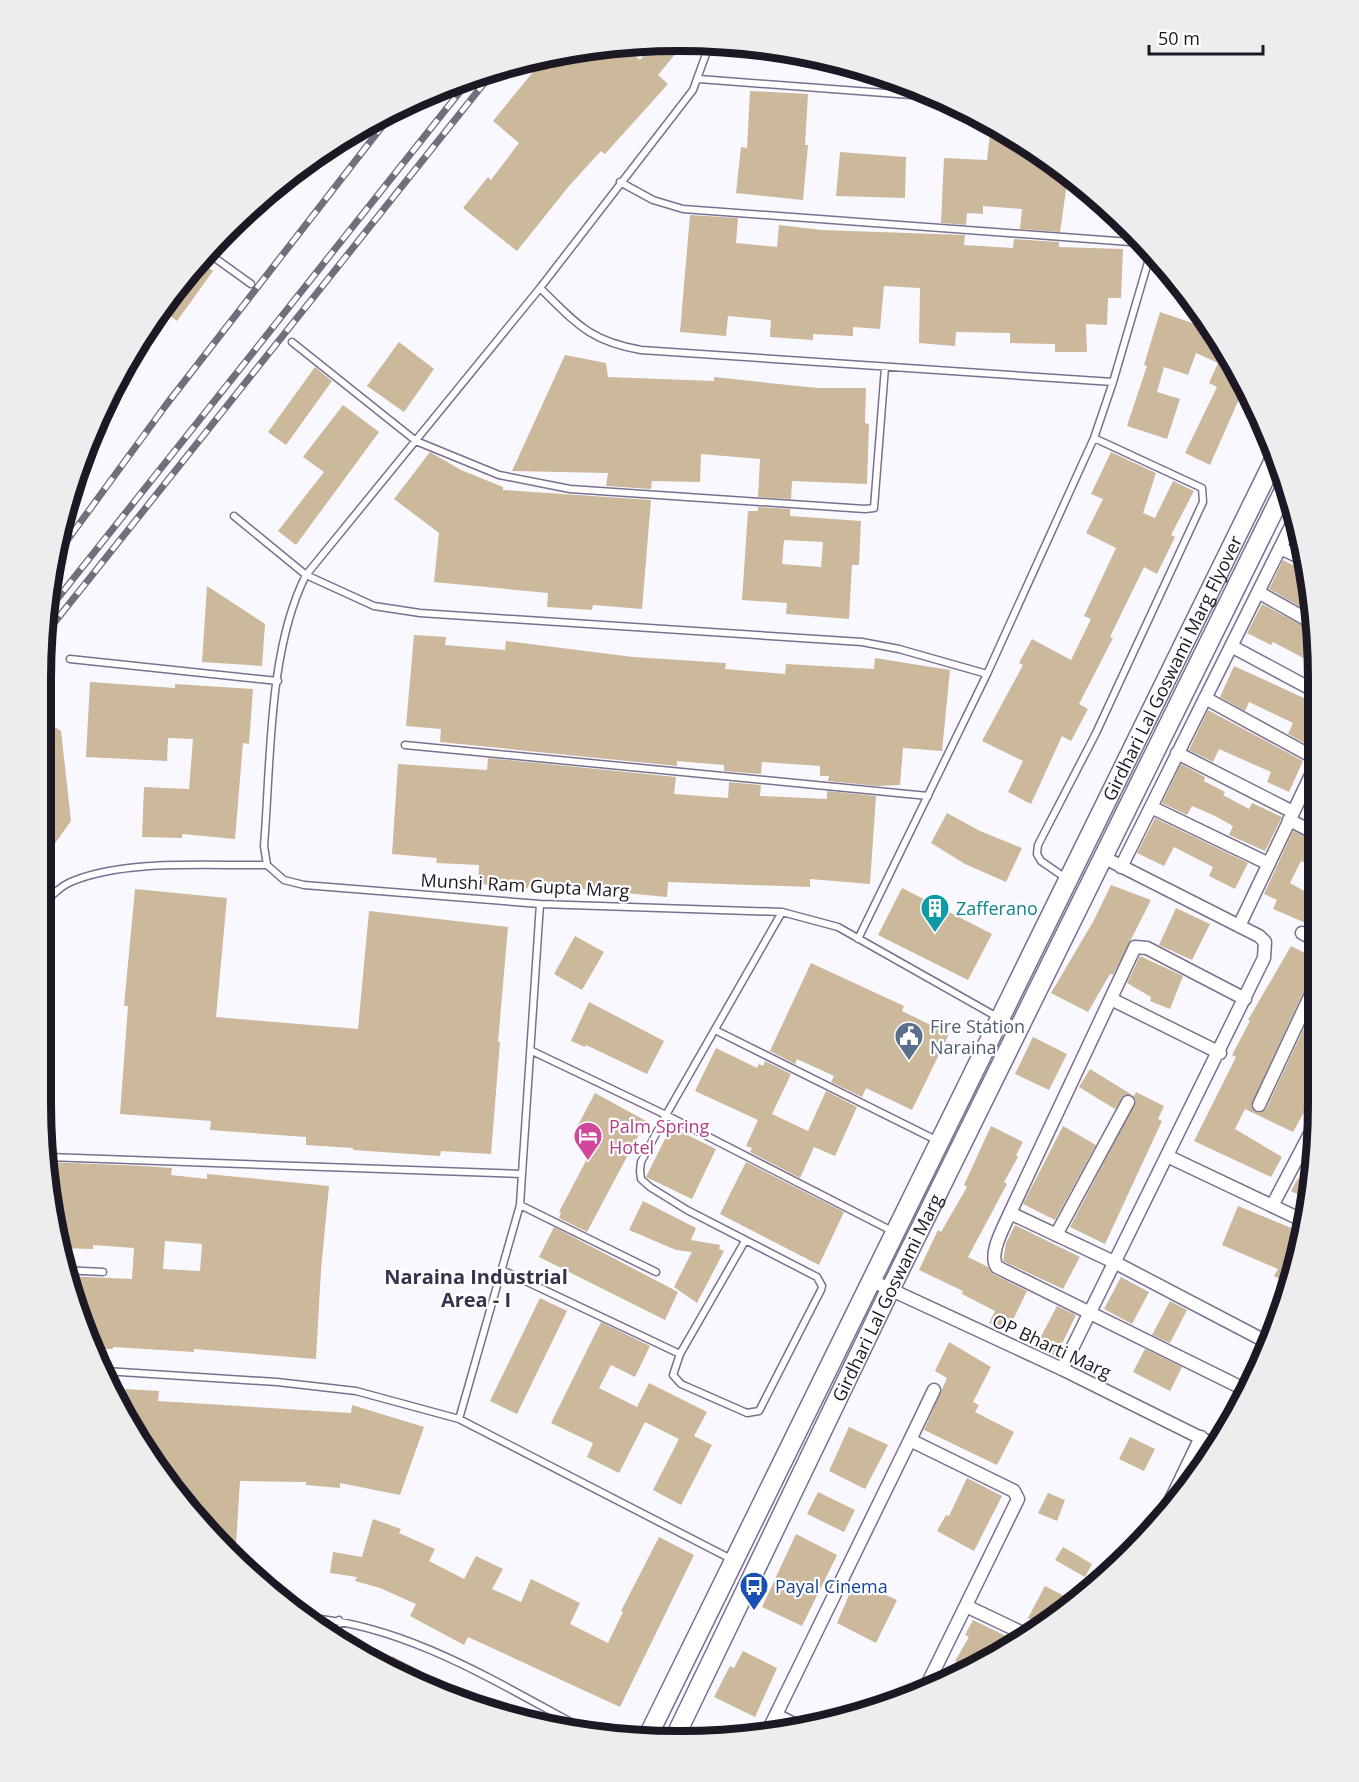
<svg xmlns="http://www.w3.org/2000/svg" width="1359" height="1782" viewBox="0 0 1359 1782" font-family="'Open Sans',sans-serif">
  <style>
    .building { fill: #ccb89a; fill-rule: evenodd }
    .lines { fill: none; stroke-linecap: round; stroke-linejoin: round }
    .service-casing { stroke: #78708e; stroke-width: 9 }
    .minor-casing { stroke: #78708e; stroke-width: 15 }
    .secondary-casing { stroke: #78708e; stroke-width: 21 }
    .service { stroke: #fff; stroke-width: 6 }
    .minor { stroke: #fff; stroke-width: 12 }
    .secondary { stroke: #fff; stroke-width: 18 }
    .rail-casing { stroke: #716f79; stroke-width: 7 }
    .rail { stroke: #fff; stroke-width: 4.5; stroke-dasharray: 14; stroke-linecap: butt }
    .labels { text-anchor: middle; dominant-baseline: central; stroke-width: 4.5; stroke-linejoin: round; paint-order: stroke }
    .street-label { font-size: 18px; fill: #1c1824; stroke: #fff }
    .culture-label { font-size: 18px; fill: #0d838f; stroke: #fff; text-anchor: start }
    .service-label { font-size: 18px; fill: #4e5e75; stroke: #fff; text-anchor: start }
    .hotel-label { font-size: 18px; fill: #b23c85; stroke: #fff; text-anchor: start }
    .transit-label { font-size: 18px; fill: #164399; stroke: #fff; text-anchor: start }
    .neighbourhood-label { font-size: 20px; font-weight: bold; fill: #3a324d; stroke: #fff }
    .rim { fill: none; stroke: #1c1824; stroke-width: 8 }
  </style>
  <rect width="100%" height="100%" fill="#f9f8ff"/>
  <path class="building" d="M686,41L658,75L668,84L605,154L601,151L569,186L517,251L463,208L488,177L491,180L519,143L493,121L546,56L624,46L640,60L655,43Z
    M750,91L808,94L805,145H808L803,200L736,193L741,147L747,148Z
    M991,125L1035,148L1068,176L1060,232L1020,229L1022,209L983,206V214L967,213L966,225L941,223L944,158L987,160Z
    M840,152L906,157L905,198L836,196Z
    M690,215L738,218L736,243L777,247L779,225L822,230L965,235L964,245L1013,248L1014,239L1059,242V247L1123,249L1121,298H1108L1107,325L1086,324L1087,352H1055V344L1010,343V333L956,332L955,346L919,343L920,288L884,286L880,329L853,327V336L813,334V340L770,337L771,320L728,316L726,336L680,332Z
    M200,261L213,271L177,321L161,309L172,291Z
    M1160,312L1204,327L1203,329L1216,335L1243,390L1210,465L1185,453L1217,387L1209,383L1218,363L1196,353L1188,375L1164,367L1157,392L1180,399L1167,439L1127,426L1147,366L1144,365Z
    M399,342L434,369L404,412L367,386Z
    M565,355L606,363L608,377L714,381V377L817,388H866L865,423L869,424L867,484L792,481L791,499L758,497L760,459L701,454L700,482L652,481L651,489L606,486L608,473L512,471Z
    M315,367L332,381L286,445L268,432Z
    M343,405L379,432L296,545L278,531L324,472L303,457Z
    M430,452L461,470L503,487V490L651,500L642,609L593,605L592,610L547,607L548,593L434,582L439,533L394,499Z
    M1111,452L1156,473L1143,513L1155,518L1173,481L1194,491L1171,535L1175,537L1157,574L1144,567L1110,637L1113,638L1079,704L1088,709L1071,741L1062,736L1031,804L1008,792L1023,761L982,741L1023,665L1019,663L1032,639L1071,660L1091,619L1084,616L1116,548L1086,533L1103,499L1091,494Z
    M758,507L790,509V516L861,521L859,565H852L849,619L786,614L787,603L742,600L748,511H758ZM784,540L823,542L821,567L782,564Z
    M1283,560L1308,573L1313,596V614L1269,589Z
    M207,586L265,624L262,666L202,662Z
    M1262,604L1313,631V663L1273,642L1271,645L1247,633Z
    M414,635L446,637L445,645L505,650L506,641L633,657L726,663L725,669L785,674L786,664L874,669L875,658L950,670L942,751L903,748L900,785L877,786L828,781L829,776H820V766L762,762L761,774L724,771V765L677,761V766L440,742L441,729L406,726Z
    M1234,666L1304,698L1306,695L1313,698V738L1310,746L1288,734L1293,723L1249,702L1245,711L1220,697Z
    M90,682L175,688V684L253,689L249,744L243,743L235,839L182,834V838L142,837L144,787L189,789L193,739L168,738L167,761L86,757Z
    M1208,710L1303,761L1289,792L1267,782L1271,772L1219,749L1213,762L1189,750Z
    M42,719L61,731L71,821L41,863Z
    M488,758L676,777L674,794L728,798L729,782L761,785L760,796L827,799V791L876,796L870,884L810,879V887L668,882L667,897L572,888L528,886V888L478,884L479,865L436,863L437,858L392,854L398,764L487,770Z
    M1181,764L1205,777L1204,781L1225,792L1223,795L1249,809L1252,803L1282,817L1265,851L1229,835L1233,826L1213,815L1192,806L1187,815L1162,803Z
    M947,813L980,831L1022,848L1006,882L965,864L931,843Z
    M1155,818L1248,863L1235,889L1209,876L1213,867L1174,847L1164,866L1137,853Z
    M1293,831L1313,840V858L1310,865L1301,861L1290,883L1313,896V926L1273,909L1277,900L1264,894Z
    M1111,885L1151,900L1113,975L1110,974L1088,1012L1051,993L1093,922Z
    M902,888L992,934L968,980L878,935Z
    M135,889L227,898L216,1017L358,1029L369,911L508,927L498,1042H500L491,1154L441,1151L440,1156L353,1150V1148L306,1145V1137L210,1130L211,1121L120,1114L128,1006H124Z
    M1176,908L1210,924L1192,960L1159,945Z
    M575,936L604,952L582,990L554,974Z
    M1291,946L1313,957V982L1306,986L1251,1106L1259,1113L1266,1109L1312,1011L1313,1096L1293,1132L1245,1109L1235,1129L1282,1157L1271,1177L1194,1141L1236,1057L1232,1055L1250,1021L1248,1020Z
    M1140,956L1183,976L1170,1009L1150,1001L1151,997L1127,983Z
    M811,963L904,1006L902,1011L949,1034L912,1110L866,1088L862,1097L831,1082L834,1076L797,1059L795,1064L770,1051Z
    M589,1002L664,1041L647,1074L586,1045L585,1047L571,1041Z
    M1033,1037L1067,1054L1049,1090L1015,1074Z
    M716,1048L757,1068L759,1064L763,1066L765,1061L791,1074L772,1114L808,1131L826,1091L857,1107L835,1156L814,1147L800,1178L750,1152L752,1148L746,1146L758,1120L695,1091Z
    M1090,1069L1134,1096L1136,1092L1164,1106L1158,1119L1162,1121L1105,1244L1070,1227L1136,1101L1132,1095H1124L1115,1109L1079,1087Z
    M595,1093L646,1121L587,1232L559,1218L561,1213L559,1212L598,1138L577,1127Z
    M991,1126L1023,1142L1016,1155L1018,1157L1004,1182L1007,1184L968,1257L988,1267L993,1274L1027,1291L1007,1332L989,1323L995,1311L962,1294L963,1291L919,1270L938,1230L941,1232L967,1187L964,1185Z
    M1063,1126L1096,1145L1055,1220L1023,1204Z
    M671,1127L716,1149L692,1199L646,1177Z
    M1313,1158V1186L1309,1200L1291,1191L1298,1178L1302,1181Z
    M48,1162L143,1166L172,1168L171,1175L207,1179V1174L329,1186L321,1270L316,1359L194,1349V1352L113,1347V1349H96L65,1276L132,1279L134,1248L93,1245V1249L60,1248ZM165,1241L202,1244L200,1271L163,1269Z
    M746,1162L844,1212L819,1265L720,1214Z
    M643,1201L696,1228L691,1240L720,1245L719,1249L724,1251L697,1303L674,1287L692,1252L676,1250L629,1230Z
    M1238,1206L1301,1232L1287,1283L1274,1276L1278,1269L1222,1245Z
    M1015,1225L1080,1257L1063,1289L1003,1261L1006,1243Z
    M554,1227L678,1292L665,1320L539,1257Z
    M1121,1277L1149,1292L1132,1324L1104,1309Z
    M540,1298L567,1311L517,1414L490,1401Z
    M1170,1301L1187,1310L1170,1343L1152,1335Z
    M1057,1306L1076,1315L1056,1356L1036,1346Z
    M601,1322L650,1346L635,1377L611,1365L599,1388L637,1407L649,1383L707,1412L694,1436L712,1445L681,1505L653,1490L679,1439L645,1422L619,1473L587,1457L593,1443L551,1423Z
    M949,1342L991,1367L973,1402L979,1405L975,1412L1014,1432L997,1465L924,1430L947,1378L935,1371Z
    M1145,1349L1182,1367L1170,1391L1133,1372Z
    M124,1389L159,1391L158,1401L351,1413L352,1405L424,1427L400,1495L340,1483V1488L306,1485V1482L240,1481L235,1560L182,1495L183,1480L170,1479L126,1422L123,1415Z
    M849,1427L888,1445L865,1489L829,1471Z
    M1130,1437L1155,1449L1144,1471L1119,1459Z
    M967,1478L1002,1496L974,1551L937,1531L946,1515L949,1516Z
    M818,1492L855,1510L844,1532L807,1514Z
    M1048,1493L1065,1500L1057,1521L1038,1513Z
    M373,1519L401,1529L399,1533L435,1549L429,1561L464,1579L476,1556L503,1569L492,1589L521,1602L531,1579L580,1603L570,1624L608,1643L623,1612L621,1611L659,1537L694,1555L620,1707L468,1637L464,1645L410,1616L416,1604L380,1588L355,1581L357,1577L330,1573L333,1552L362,1557Z
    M796,1534L837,1555L802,1626L762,1607Z
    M1063,1547L1092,1564L1085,1577L1055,1560Z
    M855,1581L897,1600L876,1643L837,1623Z
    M1045,1586L1074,1601L1044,1626L1028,1618Z
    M973,1620L1012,1639L1008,1647L967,1667L955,1661L969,1637L965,1635Z
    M743,1651L777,1668L755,1717L714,1697L730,1666L734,1668Z
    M392,1656L425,1673L421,1681L387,1667Z"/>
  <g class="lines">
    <g class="service-casing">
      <path id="service" d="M699,79L938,97
        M620,182L653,200L683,209L1144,243
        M208,253L251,284
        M540,288C576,323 589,341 641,350L1113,382
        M292,342L416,441L499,475L570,489L865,509L874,508L885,367
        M234,516L306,575L374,606L420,613L862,642L899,649L987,674L858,939
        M70,659L278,681
        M987,674L1094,438L1113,382L1151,252
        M405,745L928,796
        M267,865L264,846C271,761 268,650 306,575L540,288L693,90L710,43
        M1067,879L1041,861L1037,854L1038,845L1096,733L1203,502L1202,488L1094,438
        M41,907C50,897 60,886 73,881C127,859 209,866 267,865L284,880L304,885L540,904L782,912L838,927L999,1018L1016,1025
        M715,1030L938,1141
        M532,1051L666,1115L894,1232
        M48,1157L522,1174L520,1205L459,1419
        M522,1174L540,904
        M520,1205L656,1272
        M63,1270L103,1272
        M502,1270L680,1354L673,1375L681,1384L747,1413L759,1411L821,1290L822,1286L817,1277L687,1210L650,1187L641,1179L640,1171L641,1162L666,1115L782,912
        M680,1354L745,1241
        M105,1371L277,1382L356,1391L459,1419L733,1560
        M310,1618C412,1626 507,1689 597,1736
        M335,1637L339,1620"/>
    </g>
    <g class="minor-casing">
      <path id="minor" d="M1280,548L1304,559
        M1258,592L1313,623
        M1231,646L1313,690
        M1205,698L1313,757
        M1177,753L1293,812
        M1151,807L1295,518
        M1289,820L1313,832
        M1121,867L1151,807L1269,864
        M1239,926L1313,771
        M1302,933L1313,939
        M1111,999L1220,1053
        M1245,999L1147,948L1135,947L1010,1213L1114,1262L1263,1340
        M1259,1105L1313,990
        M1167,1156L1304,1221
        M1272,1206L1313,1128
        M1010,1213C1004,1227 988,1254 997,1267L1240,1387
        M1056,1235L1128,1102
        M870,1280L1062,1369L1217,1446
        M1062,1369L1264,958L1265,942L1259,936L1103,857
        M1164,1514L1201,1437
        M966,1606L1029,1636
        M926,1687L1018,1499L1014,1491L910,1440L934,1390
        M776,1715L796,1725
        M768,1731L910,1440"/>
    </g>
    <g class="secondary-casing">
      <g id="secondary">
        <path id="s1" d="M647,1738L1276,456"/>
        <path id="s2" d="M674,1739L890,1290L1287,484"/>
      </g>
    </g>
    <use href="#service" class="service"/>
    <use href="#minor" class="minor"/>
    <use href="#secondary" class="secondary"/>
    <g class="rail-casing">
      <path id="rail" d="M55,557L166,405L394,111
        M46,613L470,79
        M42,638L493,72"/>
    </g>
    <use href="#rail" class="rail"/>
  </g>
  <defs>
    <g id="building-pin" transform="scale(1.5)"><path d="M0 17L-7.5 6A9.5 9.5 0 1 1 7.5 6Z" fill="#0f9aa8" stroke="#fff"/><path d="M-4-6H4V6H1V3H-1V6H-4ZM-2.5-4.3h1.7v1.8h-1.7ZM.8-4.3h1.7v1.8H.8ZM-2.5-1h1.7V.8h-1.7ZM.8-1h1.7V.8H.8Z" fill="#fff"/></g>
    <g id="civic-pin" transform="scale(1.5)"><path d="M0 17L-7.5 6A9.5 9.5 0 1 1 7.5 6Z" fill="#5c6f8a" stroke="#fff"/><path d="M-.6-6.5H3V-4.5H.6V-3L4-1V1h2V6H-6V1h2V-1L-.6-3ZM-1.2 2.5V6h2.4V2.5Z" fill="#fff"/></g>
    <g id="hotel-pin" transform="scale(1.5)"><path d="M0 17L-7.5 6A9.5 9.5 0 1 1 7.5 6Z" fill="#d1479c" stroke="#fff"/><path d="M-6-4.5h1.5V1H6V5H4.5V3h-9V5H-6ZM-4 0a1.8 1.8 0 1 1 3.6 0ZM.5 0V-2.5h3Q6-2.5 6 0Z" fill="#fff"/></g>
    <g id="bus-pin" transform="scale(1.5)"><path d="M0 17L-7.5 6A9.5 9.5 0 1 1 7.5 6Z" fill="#1a4fb4" stroke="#fff"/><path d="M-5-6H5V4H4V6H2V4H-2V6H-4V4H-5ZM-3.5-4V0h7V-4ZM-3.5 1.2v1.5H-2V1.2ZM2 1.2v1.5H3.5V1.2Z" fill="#fff"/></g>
  </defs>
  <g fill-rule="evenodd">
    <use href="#building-pin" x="935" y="908"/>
    <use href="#civic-pin" x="909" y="1036"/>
    <use href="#hotel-pin" x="588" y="1136"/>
    <use href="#bus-pin" x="754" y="1586"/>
  </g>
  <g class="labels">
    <g class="street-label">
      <text stroke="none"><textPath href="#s1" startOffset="1192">Girdhari Lal Goswami Marg Flyover</textPath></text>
      <text transform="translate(525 885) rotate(3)">Munshi Ram Gupta Marg</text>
      <text stroke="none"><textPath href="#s2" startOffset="490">Girdhari Lal Goswami Marg</textPath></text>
      <text transform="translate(1052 1346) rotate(25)">OP Bharti Marg</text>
    </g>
    <g class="culture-label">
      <text x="956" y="908">Zafferano</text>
    </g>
    <g class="service-label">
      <text x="930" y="1026">Fire Station<tspan x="930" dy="21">Naraina</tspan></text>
    </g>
    <g class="hotel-label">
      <text x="609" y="1126">Palm Spring<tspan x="609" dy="21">Hotel</tspan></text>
    </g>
    <g class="transit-label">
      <text x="775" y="1586">Payal Cinema</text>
    </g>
    <g class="neighbourhood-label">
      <text x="476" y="1276">Naraina Industrial<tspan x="476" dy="23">Area - I</tspan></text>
    </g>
  </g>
  <path d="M0 0H1359V1782H0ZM679 51H680A628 628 0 0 1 1308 679V1103A628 628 0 0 1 680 1731H679A628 628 0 0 1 51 1103V679A628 628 0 0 1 679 51Z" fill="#ededed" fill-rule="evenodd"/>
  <path class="rim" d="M679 51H680A628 628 0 0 1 1308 679V1103A628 628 0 0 1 680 1731H679A628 628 0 0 1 51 1103V679A628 628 0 0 1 679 51Z"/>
  <path d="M1149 45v9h114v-9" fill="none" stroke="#1c1824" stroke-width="3"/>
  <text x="1158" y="45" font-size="18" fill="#1c1824" stroke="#ffffff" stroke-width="4.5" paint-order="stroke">50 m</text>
</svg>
